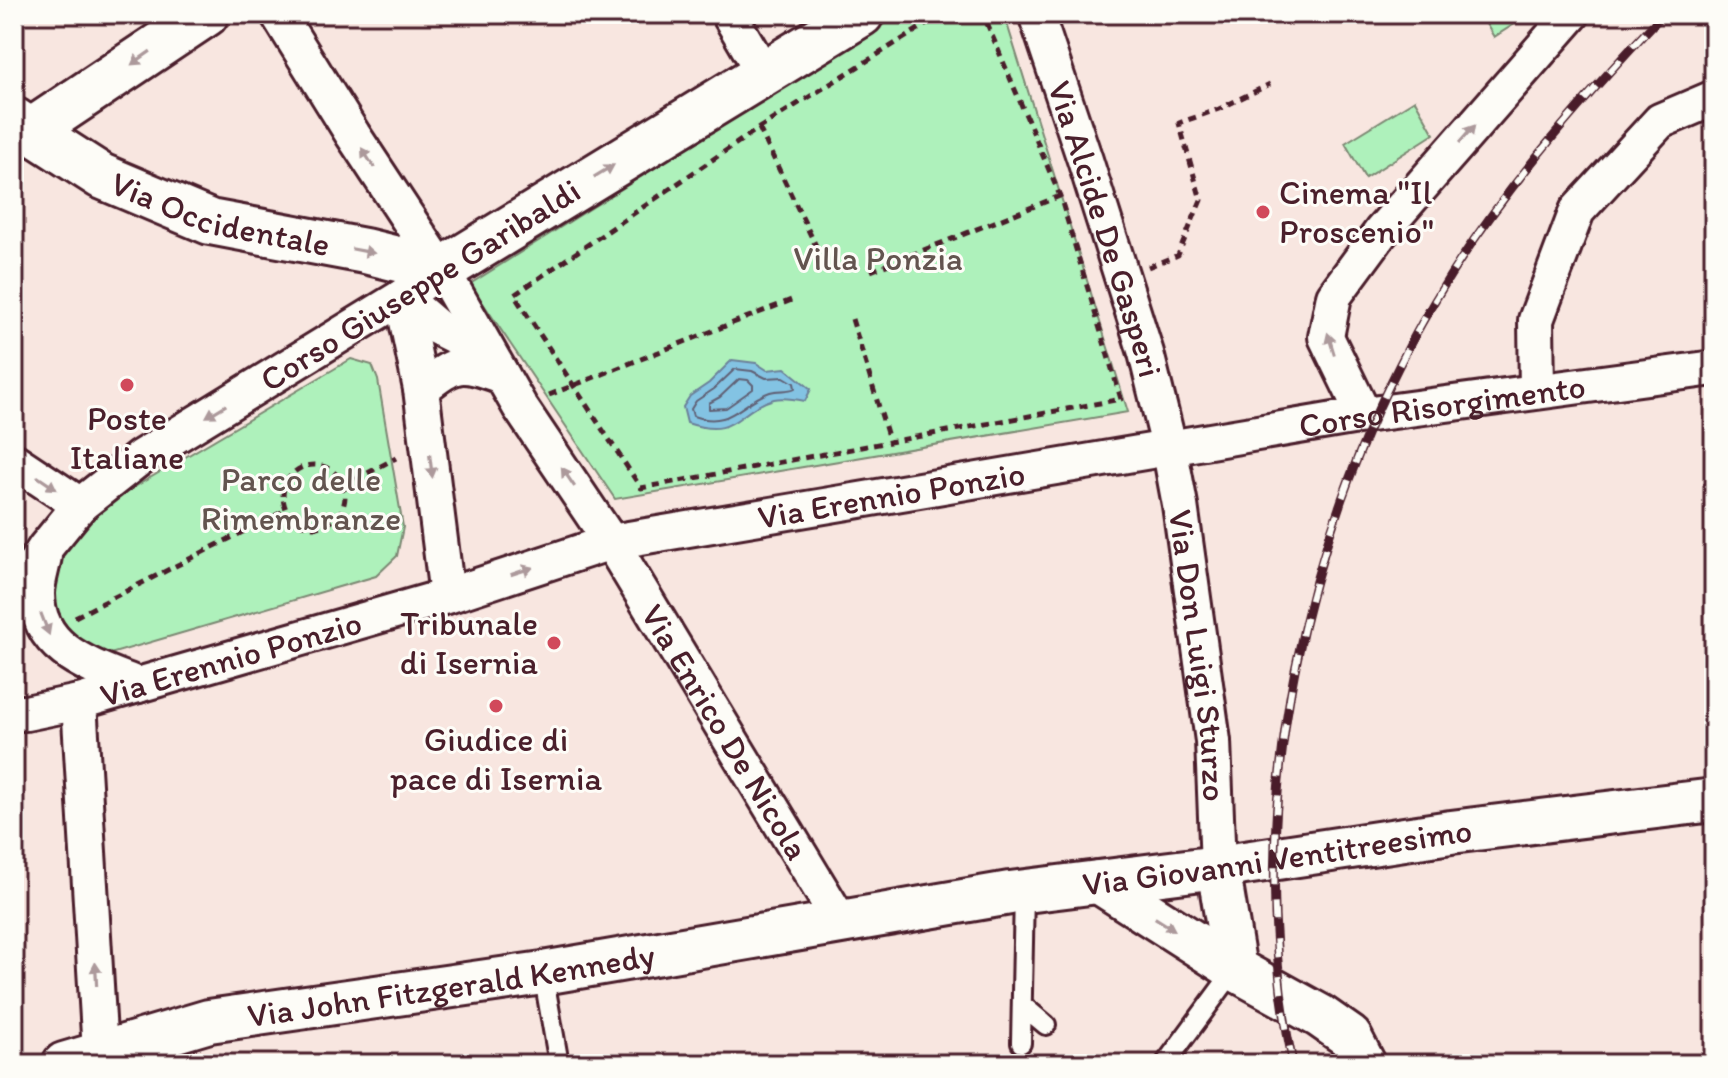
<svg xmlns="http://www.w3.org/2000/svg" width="1728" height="1078" viewBox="0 0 1728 1078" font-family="Itim,sans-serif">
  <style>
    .green { fill: #aef1bb; stroke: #7c8873; stroke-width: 2 }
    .water { fill: #83c3e3; stroke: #6c8199; stroke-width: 2 }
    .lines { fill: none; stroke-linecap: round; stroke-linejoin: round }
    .shore { stroke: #616175; stroke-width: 2 }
    .service-casing { stroke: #4a1f2b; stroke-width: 24 }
    .minor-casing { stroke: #4a1f2b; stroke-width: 40 }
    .tertiary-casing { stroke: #4a1f2b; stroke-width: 48 }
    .secondary-casing { stroke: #4a1f2b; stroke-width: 50 }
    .path { stroke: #4a1f2b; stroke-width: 5; stroke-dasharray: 8 6; stroke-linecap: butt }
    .service { stroke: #fdfcf7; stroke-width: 18 }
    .minor { stroke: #fdfcf7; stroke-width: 34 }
    .tertiary { stroke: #fdfcf7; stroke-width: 42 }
    .secondary { stroke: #fdfcf7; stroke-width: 44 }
    .rail-casing { stroke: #4a1f2b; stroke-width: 9 }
    .rail { stroke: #fdfcf7; stroke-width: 6; stroke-dasharray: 18; stroke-linecap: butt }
    .oneway { fill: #ac999b }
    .poi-dot { fill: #d1495b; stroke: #fdfcf7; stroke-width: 3 }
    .labels { text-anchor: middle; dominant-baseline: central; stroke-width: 6; stroke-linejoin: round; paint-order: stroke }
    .poi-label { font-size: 34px; fill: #4a1f2b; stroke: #fdfcf7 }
    .street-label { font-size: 34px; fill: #4a1f2b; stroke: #fdfcf7 }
    .park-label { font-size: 34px; fill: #63544f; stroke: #fdfcf7 }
  </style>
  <rect width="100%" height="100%" fill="#f8e6e0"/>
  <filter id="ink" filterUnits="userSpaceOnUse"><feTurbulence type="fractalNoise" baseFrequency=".0125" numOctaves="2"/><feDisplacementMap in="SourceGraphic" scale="16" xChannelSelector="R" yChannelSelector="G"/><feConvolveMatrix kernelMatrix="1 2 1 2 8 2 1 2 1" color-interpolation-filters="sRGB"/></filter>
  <g filter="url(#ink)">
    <path class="green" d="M900,14H1004L1128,412L615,499L470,284Z
      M1480,14H1530L1494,37Z
      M1415,100L1434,134L1365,178L1345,143Z
      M351,359L372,365L378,380L403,527L397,556L376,576L107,655L67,633L49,599L63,547L116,498Z"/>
    <path class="water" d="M732,360L756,363L767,370L785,368L811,389L805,401C795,399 783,397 774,399C735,410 738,440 687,423L683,407L690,396L709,383Z"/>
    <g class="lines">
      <path class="shore" d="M735,369L752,371L766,378L784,377L794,383L795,388C788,392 779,389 770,392C739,403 731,429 693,416L691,409L696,401L714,389Z
        M739,379L748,380L753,385V389L726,408L709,409V403L720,397Z"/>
      <g class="service-casing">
        <path id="service" d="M543,973L559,1064
          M1022,1005L1046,1025
          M1021,1043L1024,892
          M1165,1064L1235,969"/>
      </g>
      <g class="minor-casing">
        <g id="minor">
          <path id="s1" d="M278,14L353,135L442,270L520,407L611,542L840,921"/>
          <path d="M729,14L764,74"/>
          <path id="s2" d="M1036,14L1085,160L1146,353L1169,446L1180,505L1213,741L1218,867"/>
          <path d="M402,297L421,389L447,596"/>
          <path d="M402,297L438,328L488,353"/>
          <path d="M421,389C457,361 459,361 502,376"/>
          <path d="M1537,391L1536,320L1577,211L1660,121L1714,98"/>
          <path d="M1364,415L1326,337L1334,296L1381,232L1572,14"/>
          <path d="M14,461L80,505"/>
          <path d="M44,556C42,568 37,582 37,594C37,652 94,667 138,685"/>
          <path d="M14,596L45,548L80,505L141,457L402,297L442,270"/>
          <path d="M79,702L100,1052"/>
          <path id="s3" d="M14,713H26L79,702L447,596L611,542L1364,415L1714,368"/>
        </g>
      </g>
      <g class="tertiary-casing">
        <g id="tertiary">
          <path d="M1218,867L1235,969L1320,1016L1350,1037L1364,1064"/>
          <path d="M1099,882L1235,969"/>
          <path id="s4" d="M64,1064L209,1021L543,973L1010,893L1218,867L1451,832L1714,800"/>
        </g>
      </g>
      <g class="secondary-casing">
        <g id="secondary">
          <path id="s5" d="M14,120L101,176L210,222L365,251L442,270L861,14"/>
          <path d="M31,131L206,14"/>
        </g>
      </g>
      <path class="path" d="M943,14L759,128L514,295L641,488L1121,399L1060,196L983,14
        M759,128L816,246
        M1148,267L1178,255L1201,200L1179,123L1219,109L1270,84
        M871,271L1060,196
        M852,319L890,443
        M549,395L794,299
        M283 496a31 31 0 1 1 62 0a31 31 0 1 1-62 0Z
        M343,486L396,458
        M75,617L286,510"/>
      <use href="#service" class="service"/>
      <use href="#minor" class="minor"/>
      <use href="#tertiary" class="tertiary"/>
      <use href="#secondary" class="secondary"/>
      <g class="rail-casing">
        <path id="rail" d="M1293,1064C1240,812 1304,521 1434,302C1496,197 1580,102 1663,14"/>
      </g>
      <use href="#rail" class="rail"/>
    </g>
    <defs><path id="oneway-solid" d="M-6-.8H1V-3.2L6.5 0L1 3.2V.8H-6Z" transform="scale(2)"/></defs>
    <g class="oneway">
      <use href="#oneway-solid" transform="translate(141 58) rotate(145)"/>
      <use href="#oneway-solid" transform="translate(1467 134) rotate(-49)"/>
      <use href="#oneway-solid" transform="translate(368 158) rotate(-123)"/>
      <use href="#oneway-solid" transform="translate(604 171) rotate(-31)"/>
      <use href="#oneway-solid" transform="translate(363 251) rotate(11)"/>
      <use href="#oneway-solid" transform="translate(1331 344) rotate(-107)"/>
      <use href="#oneway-solid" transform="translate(216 411) rotate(149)"/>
      <use href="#oneway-solid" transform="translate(431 466) rotate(83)"/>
      <use href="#oneway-solid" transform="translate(568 477) rotate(-124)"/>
      <use href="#oneway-solid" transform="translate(47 483) rotate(34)"/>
      <use href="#oneway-solid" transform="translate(522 571) rotate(-18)"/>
      <use href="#oneway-solid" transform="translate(45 624) rotate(69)"/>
      <use href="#oneway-solid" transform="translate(1165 924) rotate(32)"/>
      <use href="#oneway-solid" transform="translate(96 974) rotate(-93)"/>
    </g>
  </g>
  <g class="poi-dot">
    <circle cx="1263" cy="212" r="8"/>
    <circle cx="127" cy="385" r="8"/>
    <circle cx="554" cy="643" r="8"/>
    <circle cx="496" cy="706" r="8"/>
  </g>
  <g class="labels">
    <g class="poi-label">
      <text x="1279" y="192" text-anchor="start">Cinema "Il<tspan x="1279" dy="39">Proscenio"</tspan></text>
      <text x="127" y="418">Poste<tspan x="127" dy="39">Italiane</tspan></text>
      <text x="538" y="623" text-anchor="end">Tribunale<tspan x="538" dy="39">di Isernia</tspan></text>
      <text x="496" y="739">Giudice di<tspan x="496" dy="39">pace di Isernia</tspan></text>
    </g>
    <g class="street-label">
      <text stroke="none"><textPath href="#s5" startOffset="230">Via Occidentale</textPath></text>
      <text stroke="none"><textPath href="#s2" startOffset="226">Via Alcide De Gasperi</textPath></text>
      <text transform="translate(420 285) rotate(-32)">Corso Giuseppe Garibaldi</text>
      <text stroke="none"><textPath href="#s3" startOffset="1464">Corso Risorgimento</textPath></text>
      <text stroke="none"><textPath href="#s3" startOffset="906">Via Erennio Ponzio</textPath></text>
      <text stroke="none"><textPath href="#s2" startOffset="664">Via Don Luigi Sturzo</textPath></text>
      <text stroke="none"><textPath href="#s3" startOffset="224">Via Erennio Ponzio</textPath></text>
      <text stroke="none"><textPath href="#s1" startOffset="846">Via Enrico De Nicola</textPath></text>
      <text stroke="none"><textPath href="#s4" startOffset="1232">Via Giovanni Ventitreesimo</textPath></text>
      <text stroke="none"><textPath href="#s4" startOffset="396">Via John Fitzgerald Kennedy</textPath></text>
    </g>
    <g class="park-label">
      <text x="878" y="258">Villa Ponzia</text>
      <text x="301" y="479">Parco delle<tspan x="301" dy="39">Rimembranze</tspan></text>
    </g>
  </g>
  <rect width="1728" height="1078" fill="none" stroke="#fdfcf7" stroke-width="48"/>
  <rect x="24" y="24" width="1680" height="1030" fill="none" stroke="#4a1f2b" stroke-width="3" filter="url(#ink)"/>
</svg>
